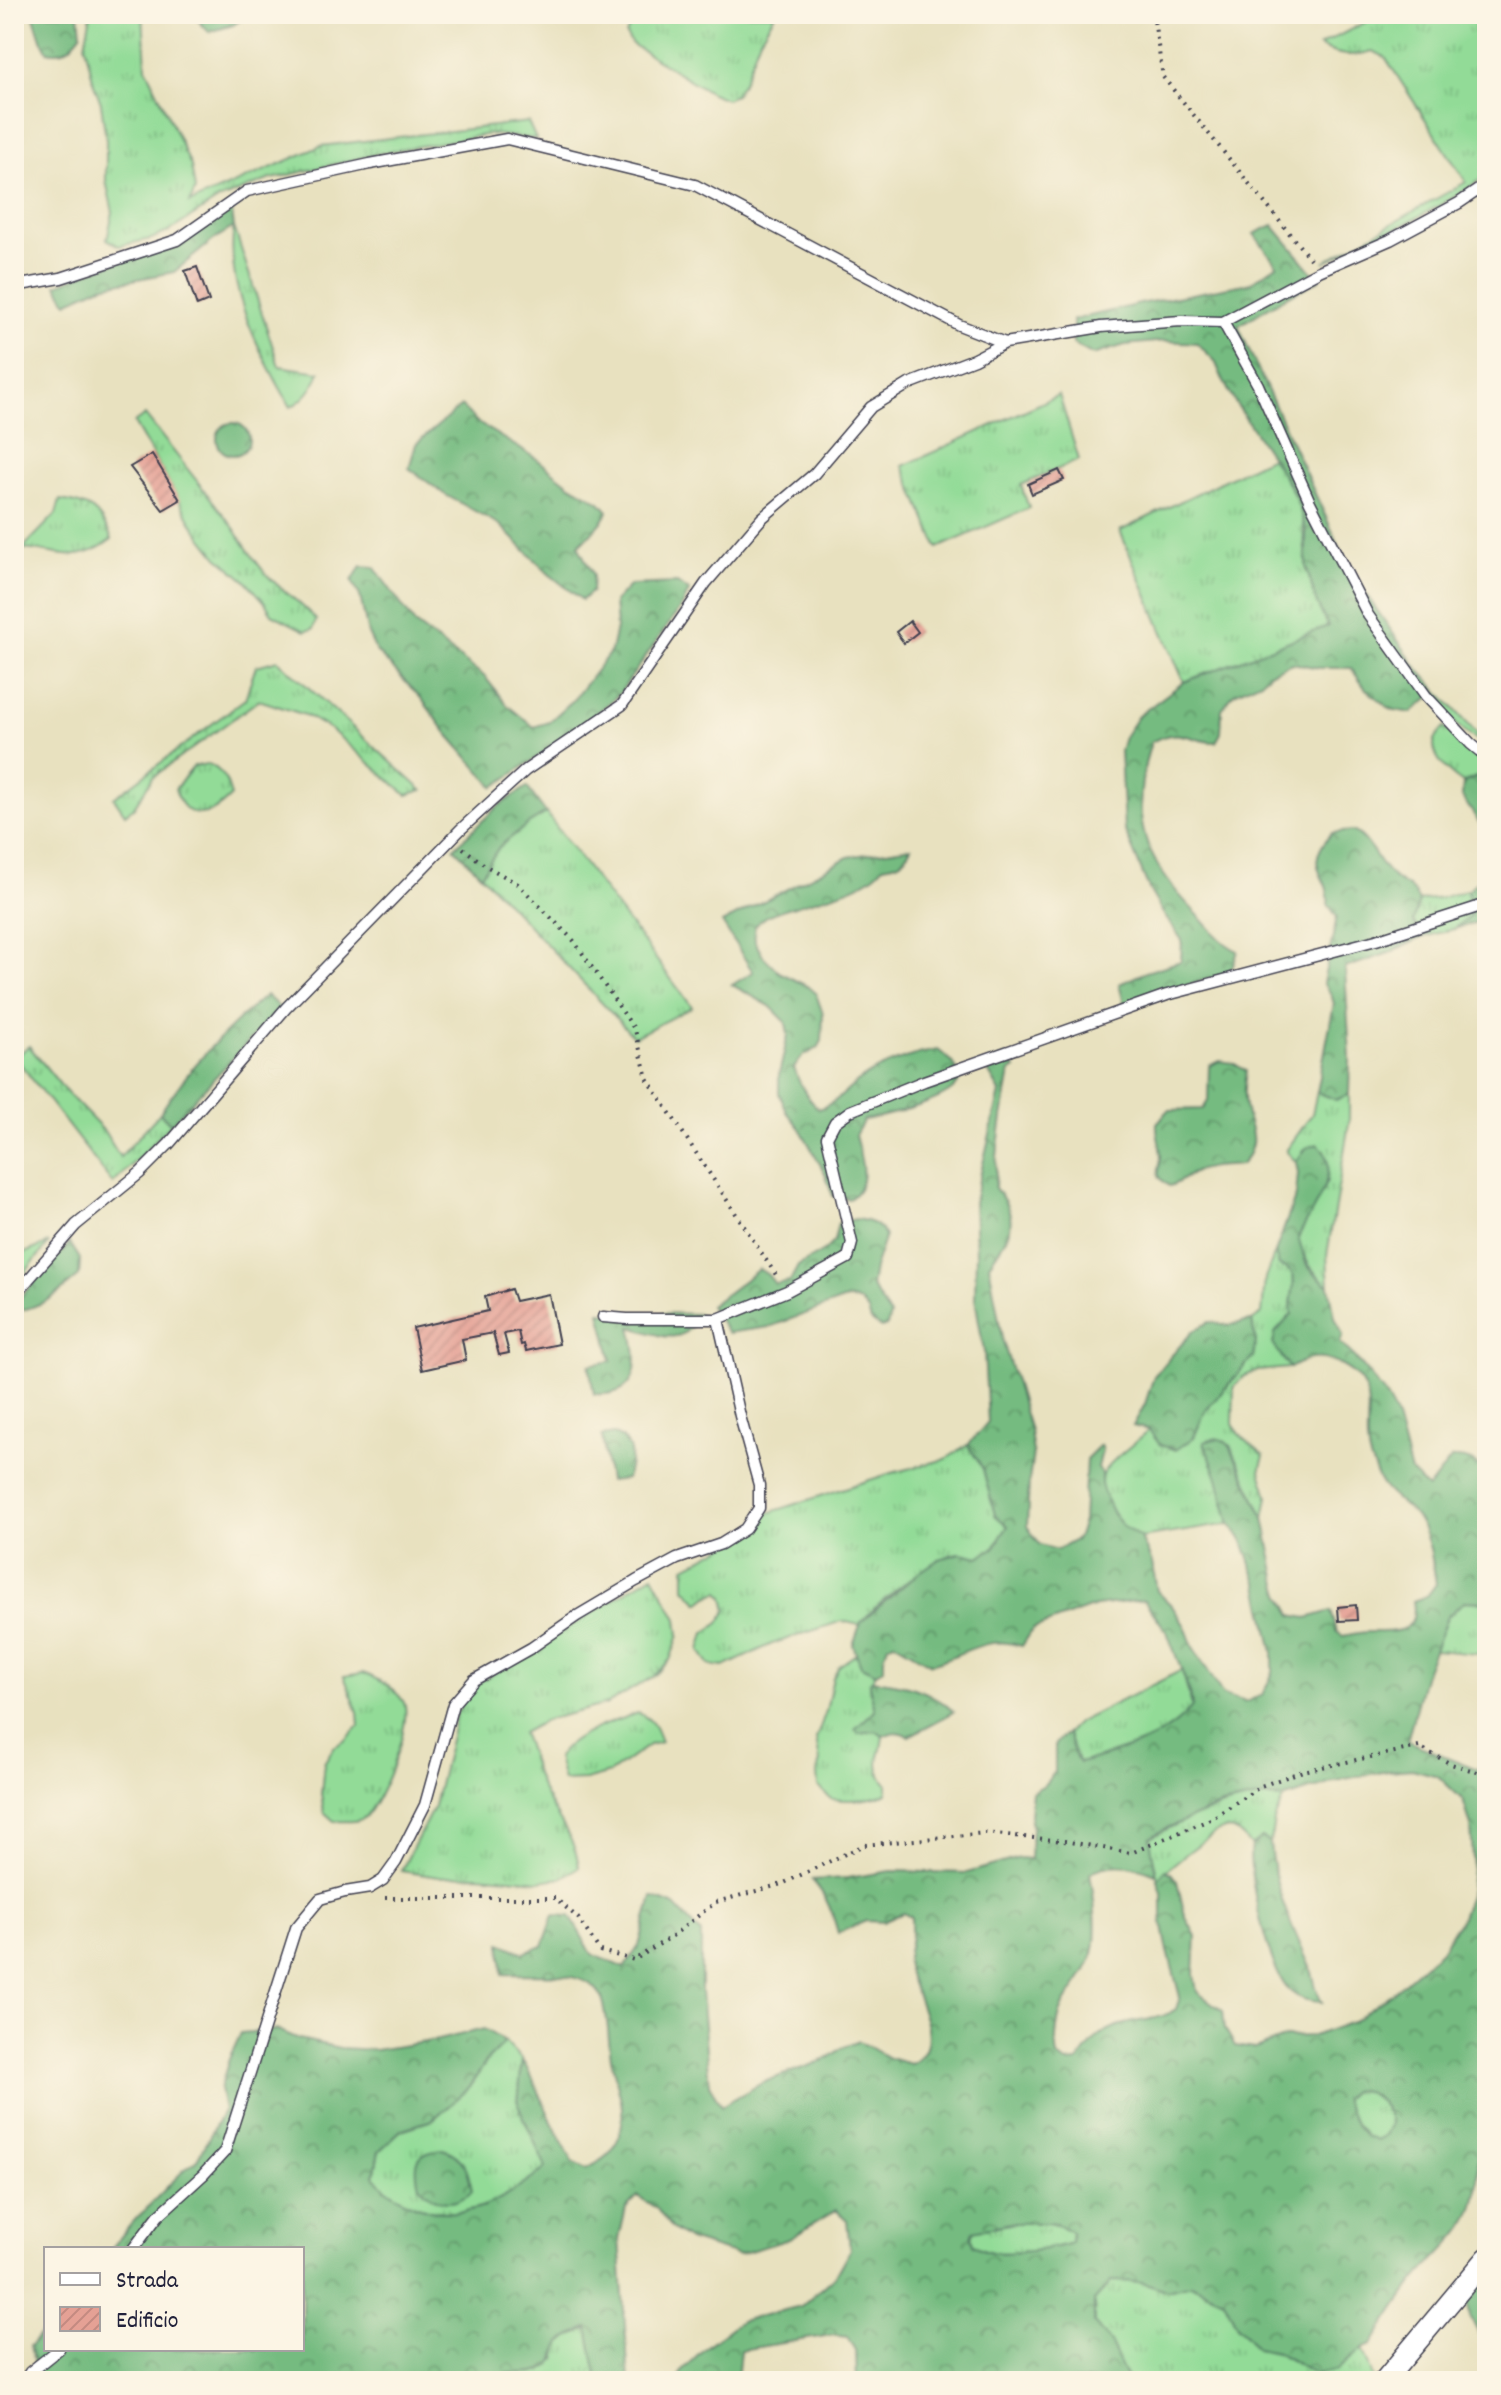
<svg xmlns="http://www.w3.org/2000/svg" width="1501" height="2395" viewBox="0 0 1501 2395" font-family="Dekko,sans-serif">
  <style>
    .grass { fill: url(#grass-tufts); stroke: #5a7e69; stroke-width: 2 }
    .forest { fill: url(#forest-crowns); stroke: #4c6e5e; stroke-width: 2; fill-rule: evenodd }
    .building { fill: url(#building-hatch) }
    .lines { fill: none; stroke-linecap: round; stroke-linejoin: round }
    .service-casing { stroke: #403f4f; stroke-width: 13 }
    .minor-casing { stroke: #403f4f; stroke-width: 23 }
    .path { stroke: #403f4f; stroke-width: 4; stroke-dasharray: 2 6; stroke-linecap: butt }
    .service { stroke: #fff; stroke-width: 10 }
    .minor { stroke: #fff; stroke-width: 20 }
  </style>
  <defs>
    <pattern id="grass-tufts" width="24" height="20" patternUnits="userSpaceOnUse" patternTransform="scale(2)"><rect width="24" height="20" fill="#92db97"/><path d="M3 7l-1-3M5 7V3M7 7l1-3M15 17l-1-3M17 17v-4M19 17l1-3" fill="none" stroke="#7ebc83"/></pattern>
    <pattern id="forest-crowns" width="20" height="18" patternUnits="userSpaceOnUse" patternTransform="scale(2)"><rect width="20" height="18" fill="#75bb80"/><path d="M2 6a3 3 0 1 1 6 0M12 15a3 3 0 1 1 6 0" fill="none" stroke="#60986a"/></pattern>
    <pattern id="building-hatch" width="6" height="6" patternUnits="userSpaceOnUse" patternTransform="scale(2)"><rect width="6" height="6" fill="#e5a195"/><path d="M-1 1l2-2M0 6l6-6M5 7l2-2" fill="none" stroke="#c48a81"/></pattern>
  </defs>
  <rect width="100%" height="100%" fill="#fcf5e5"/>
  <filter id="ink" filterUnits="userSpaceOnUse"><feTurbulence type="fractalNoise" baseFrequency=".0125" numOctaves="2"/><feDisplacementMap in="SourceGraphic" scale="16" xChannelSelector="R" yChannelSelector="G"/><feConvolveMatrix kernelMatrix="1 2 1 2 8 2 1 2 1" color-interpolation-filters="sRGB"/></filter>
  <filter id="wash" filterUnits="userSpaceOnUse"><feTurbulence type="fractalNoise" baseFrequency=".006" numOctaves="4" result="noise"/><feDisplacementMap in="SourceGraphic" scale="32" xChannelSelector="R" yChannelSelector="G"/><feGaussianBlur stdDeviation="1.8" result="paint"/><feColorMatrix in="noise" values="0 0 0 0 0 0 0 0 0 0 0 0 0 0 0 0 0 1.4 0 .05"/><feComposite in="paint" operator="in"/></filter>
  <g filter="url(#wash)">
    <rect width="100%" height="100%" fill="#e8e1bf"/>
    <path class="grass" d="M91,14H143L146,67L191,166L195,190L190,203L321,146L528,122L536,139L490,134L385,152L268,180L218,200L168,232L151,239L119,246L107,239L113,212L106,181V140L101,103L94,84L85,45Z
      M634,14H775L760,38L744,80L735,95L726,99L711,93L632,44L626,35Z
      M1381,14H1487V175C1436,212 1380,236 1324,262L1466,182L1385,57L1373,51C1352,57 1339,57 1319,46Z
      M234,227L279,366L320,372C314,388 305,399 291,407C261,356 224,287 234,227Z
      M1059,395L1079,460L1021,485L1029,508L938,548L903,466Z
      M145,415L234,528C244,544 255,562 268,576C283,592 302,603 316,620L313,629L305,631L272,614L264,601L246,581L218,557L195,528L134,423Z
      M1271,457C1282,475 1295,492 1301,512C1306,531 1303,549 1307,568C1311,589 1319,608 1328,627L1184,682L1120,531Z
      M60,500C90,504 99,510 112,539C76,567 61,551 22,549L56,514Z
      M278,660L422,790L407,795L330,729L305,715L259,700L153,777L134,807L125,814L114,798L245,699L256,666Z
      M1438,691L1484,742C1463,737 1446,712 1431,696Z
      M1444,727L1487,763V772L1463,783C1451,775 1434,760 1434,745C1434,738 1440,732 1444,727Z
      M208,764C223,770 227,781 231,796C209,819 186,823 175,789L194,766Z
      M546,813L692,1007L634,1037L481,875L499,847L528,824Z
      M1467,890L1471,915L1454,929L1423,937L1413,921L1419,901L1441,898Z
      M29,1046L66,1092L104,1131L120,1157L160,1113L171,1124L113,1184L15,1057Z
      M1317,1092L1336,1100L1349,1094V1123L1327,1255L1329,1286C1310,1269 1305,1262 1298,1237L1327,1181L1306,1149L1296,1162L1286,1151L1312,1114Z
      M49,1243L14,1286V1263L22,1254Z
      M1275,1253L1279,1265C1306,1271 1287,1295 1292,1315L1275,1333L1280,1355L1290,1368L1257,1371L1244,1376L1234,1387L1233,1423L1239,1434L1264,1456L1260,1471L1268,1496L1264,1518L1231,1446L1216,1438L1204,1442L1218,1478L1230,1524L1141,1538C1136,1535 1130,1532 1125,1528C1114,1518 1095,1487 1103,1473C1109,1461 1138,1441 1149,1430L1157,1440L1194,1437L1205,1411L1238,1374L1256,1342L1252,1321L1262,1314L1265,1279Z
      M968,1445L983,1469L995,1515L1008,1526L994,1548L979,1557C973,1556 966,1553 960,1553C936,1554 874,1606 859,1625L842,1621L772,1644L724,1667L709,1665L700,1650L705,1633L719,1623L727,1610L724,1597L719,1592L708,1596L699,1603L685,1588V1567L746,1535L765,1514L888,1474L946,1459Z
      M653,1575L677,1619L679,1635L670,1660L654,1676L607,1704L546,1720L522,1733C530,1750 533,1769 541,1787C553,1814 575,1836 579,1867L561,1878L539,1881L478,1875L439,1877L401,1871L434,1806L456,1715L470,1688Z
      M1464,1601L1487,1602V1655L1434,1650L1447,1617Z
      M856,1654L862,1666L876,1673L869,1685L875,1710L859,1733L876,1730L883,1736C881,1757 871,1765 887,1784V1793C870,1801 849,1801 831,1799L818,1786L817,1773L820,1761L816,1739L826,1711L833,1677L839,1666Z
      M1182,1670L1192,1706C1170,1739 1116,1753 1079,1764C1073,1754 1072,1743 1067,1733L1077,1723Z
      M363,1673C378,1679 394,1687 403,1701C415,1719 380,1804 365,1817C357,1823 343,1821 334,1821L324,1812L321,1794L324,1763L334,1747L346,1740L359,1726L358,1712L344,1676Z
      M638,1713C653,1719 656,1728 661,1742L649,1745L610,1773L585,1780L563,1781L557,1758C570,1735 614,1721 638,1713Z
      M1264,1797L1283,1799L1274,1821L1270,1843L1262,1838L1251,1846C1244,1838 1237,1828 1225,1829C1213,1831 1166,1869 1158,1879L1149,1839C1185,1818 1223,1803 1264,1797Z
      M505,2042L522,2060L518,2104L547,2168C505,2200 461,2228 408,2202C394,2195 384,2189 374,2176L379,2151L401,2130L432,2120L467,2090L489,2058Z
      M1360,2090C1373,2093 1390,2108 1390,2123C1390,2127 1387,2131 1386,2135L1377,2140L1366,2137L1355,2124L1343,2099L1352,2091Z
      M1023,2222C1041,2223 1057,2222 1072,2232L1071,2243C1054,2249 1010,2255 992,2252C985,2251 979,2248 973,2246L971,2237L973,2231L978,2229Z
      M1112,2280L1142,2282L1167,2290L1190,2284L1224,2299L1237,2326L1257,2348L1276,2352L1297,2364L1362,2349L1374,2379L1371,2381H1246L1240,2376L1230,2381H1128L1110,2342L1094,2323V2301Z
      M589,2328L598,2381H492L507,2372H539L556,2359L560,2345L572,2335Z"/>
    <path class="forest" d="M33,14H79L81,34C71,47 65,55 47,51L41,39Z
      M198,14H250L233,25L209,32L196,18Z
      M231,206L234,227L216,238L174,272L102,286L67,302L57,285L88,272L176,242Z
      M1273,225L1319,280L1282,299L1238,326L1352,574L1415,665L1438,691L1411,713L1390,709L1365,688L1351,668H1320L1292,663L1271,672L1261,681L1234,693L1222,709L1221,733L1216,742C1200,743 1186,732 1170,735C1164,736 1157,739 1151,742C1128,818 1142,858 1197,914C1210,927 1220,943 1238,951L1232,968L1218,976L1124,1004L1119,984L1146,972L1181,961L1182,940L1164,915L1150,891L1124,829L1120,751L1124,737L1138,716L1184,682L1328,626L1317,604L1306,566V532L1300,510L1291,487L1236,404L1224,382L1215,361L1197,343L1166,341L1125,345L1093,355L1073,344V320L1144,303L1250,283L1277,265L1254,234Z
      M461,406L478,423L537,459L569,484L600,502L608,511C605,523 587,536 578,546L593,574L592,591L582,600L549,574L500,525L444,494L409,468L416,444Z
      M217 439a16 16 0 1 1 32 0a16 16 0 1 1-32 0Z
      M361,566L374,567L416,625L485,677L507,705L534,727L549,722L573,700L611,651L616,628L614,602L630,585L677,583L689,591L683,604L619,694L577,730L494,787L447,733L420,697L376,651L368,634L360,596L352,581Z
      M1487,772V834L1462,797L1463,783Z
      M527,787L546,813L528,824L499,847L481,875L454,848L497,807Z
      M1353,831C1372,841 1375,861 1391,875C1403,887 1410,883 1419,901L1413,922L1423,937L1389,953L1345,968L1350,1058L1349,1094L1336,1100L1317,1092L1334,1004L1331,994L1323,983L1337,917L1328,904C1332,874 1299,870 1332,833Z
      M911,847C904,862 898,864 883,866C865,893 799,901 769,915C764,918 759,922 754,926L755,942L763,956L779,972L807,986L816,994L823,1014L822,1041L818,1048L803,1056L794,1068C799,1084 806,1096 818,1109C836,1104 845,1091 860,1080C880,1065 913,1054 938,1050C946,1056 960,1067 959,1079C958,1100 881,1117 864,1120L855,1135C860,1157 872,1184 849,1199L833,1196L825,1173L801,1130L787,1112L779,1093V1075L788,1035L786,1022L770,1006L732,985L753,972L722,923L848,857Z
      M1487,874V919L1454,929L1471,915L1467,890Z
      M266,995L280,1008L171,1124L160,1113C191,1065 223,1032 266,995Z
      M1007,1056L1016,1068L1010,1072C1003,1110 996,1149 995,1188C1022,1220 1010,1234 989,1264L1002,1338L1030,1431L1033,1453L1029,1481L1027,1526L1040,1545L1057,1550L1077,1539L1083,1521L1086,1459L1100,1445L1102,1450L1098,1468L1101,1474V1484L1106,1499L1113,1514L1124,1527L1141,1538L1152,1563L1157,1591L1172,1606L1185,1626L1193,1647L1223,1695L1246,1702L1262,1695L1273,1673V1652L1258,1585L1243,1541L1230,1524L1218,1478L1204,1442C1216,1438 1221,1436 1230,1446L1264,1518L1276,1577L1281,1594L1292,1615L1307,1618L1331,1611L1337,1632L1343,1636C1352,1634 1361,1632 1370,1632C1395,1632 1419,1634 1413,1601L1427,1596L1436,1584C1433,1563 1430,1539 1418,1520C1409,1507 1392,1499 1383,1486C1378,1480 1375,1471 1372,1464C1355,1424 1390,1388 1336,1363C1318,1355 1307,1358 1290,1368L1273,1344L1275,1333L1292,1314C1287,1295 1306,1271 1279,1266L1275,1253L1296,1195L1298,1173L1296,1162L1306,1148L1317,1144C1347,1165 1310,1213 1298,1237L1306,1263L1312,1271L1329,1286L1335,1317L1343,1335L1340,1343L1355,1357L1384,1393L1396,1415L1411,1473L1428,1488L1452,1458C1469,1457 1476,1463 1487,1474V1602L1464,1601L1447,1617L1425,1673L1407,1741L1480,1770L1487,1777V2146L1478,2158C1482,2222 1459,2231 1421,2274C1402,2296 1387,2321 1372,2345L1362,2349L1337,2370L1316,2374L1276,2352L1257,2348L1237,2326L1224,2299L1191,2284L1167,2290L1142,2282L1112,2281L1094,2301V2323L1110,2342L1128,2381H857L856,2350L848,2337L831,2335L740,2350L737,2381H679L682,2370L708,2345L740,2321L801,2306L835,2276L850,2249L847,2220L836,2210L789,2239L737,2255L689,2240L671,2228L657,2209L638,2196L626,2208L619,2239L629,2381H598L588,2328C579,2332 568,2335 561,2343C554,2352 557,2363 545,2369C527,2378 510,2366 492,2381H28L36,2371L30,2346L46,2328V2349H302V2249H111L132,2223L183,2171L196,2161L224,2110L220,2089L229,2059L241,2033L278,2030L299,2039L340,2048L375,2050L438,2040L484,2029L505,2042L489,2058L467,2090L432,2120L401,2130L379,2151L374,2176C384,2189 394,2194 408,2202C461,2228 505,2200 546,2168L518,2104L522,2060L533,2079L552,2122L573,2162L587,2169C606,2158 616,2152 621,2129C627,2103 612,2075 610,2050C608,2033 608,2017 603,2001C602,1996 597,1989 593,1986C572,1969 528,1976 503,1974L501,1943L524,1953L543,1946L554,1915L570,1916L592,1954L624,1968L639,1946L652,1897L675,1906L701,1934V1992L709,2084L721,2106L764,2082L825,2060L842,2048L859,2041L889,2058L911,2064C948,2045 913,1996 907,1967C905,1959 909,1950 910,1942C912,1934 911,1925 911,1917L903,1913L883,1922L866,1921L838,1933C832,1912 827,1896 812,1880L847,1878L892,1871L967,1873L1019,1858L1030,1859L1032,1828L1030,1816L1032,1792L1044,1785L1055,1772V1744L1067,1733C1072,1743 1073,1754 1079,1763C1117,1752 1169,1740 1192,1706L1190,1693L1167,1632L1144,1600L1095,1606L1033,1629L1022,1646C987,1634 964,1655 931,1664L894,1642L888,1645L884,1657V1668L876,1673L861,1666L853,1645L861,1622L917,1574L939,1559L961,1553L979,1557L994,1548L1008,1526L995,1515L983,1469L968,1445L988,1422L984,1352L975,1298L976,1254L974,1201L1000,1092L984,1064ZM1412,1769L1438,1776L1463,1800L1471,1826L1473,1860L1469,1896L1460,1920L1441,1950L1395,1991L1352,2022L1313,2036L1286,2037L1255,2049L1235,2046L1225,2029L1223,2011L1197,1992L1194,1974L1196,1936L1185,1916L1177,1881L1171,1873L1165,1870L1158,1879L1162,1893V1921L1167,1947L1180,1997L1176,2009C1171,2012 1165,2016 1159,2017C1137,2023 1116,2022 1098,2037C1090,2044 1085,2054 1078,2062L1067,2063L1057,2057C1054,2043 1057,2015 1065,2003C1074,1988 1085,1976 1091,1960C1100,1937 1094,1897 1090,1873C1110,1861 1135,1865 1156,1874L1150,1838L1167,1828L1222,1805L1264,1797L1283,1799L1344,1779L1388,1771ZM1360,2090C1373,2093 1390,2108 1390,2123C1390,2127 1387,2131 1385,2135L1377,2140L1366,2137L1355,2124L1343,2099L1352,2091ZM1011,2223H1054L1072,2232L1071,2243C1054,2249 1010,2255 992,2252C985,2251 979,2247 973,2245L971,2237L973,2231Z
      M1219,1061L1233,1063L1246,1071C1245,1079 1243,1089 1244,1097C1245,1127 1264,1138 1241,1165C1225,1167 1208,1165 1193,1173C1184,1178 1179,1183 1169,1186C1153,1174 1160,1172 1161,1157C1161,1146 1156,1134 1157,1123L1169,1110L1203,1109L1208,1101L1209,1066Z
      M856,1219C870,1221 878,1224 885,1236L874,1268L871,1286L890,1316L887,1326L881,1328L871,1321L868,1311L860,1302L846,1299L769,1327L728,1333L710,1306L759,1269L768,1275L775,1284L790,1281L798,1266L825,1250L834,1241L838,1223Z
      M70,1243L80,1259L79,1276C57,1295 44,1306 14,1312V1304Z
      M600,1312L700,1314C682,1348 663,1336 631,1327C640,1363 641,1397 594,1394L589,1365L612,1361Z
      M1252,1321L1256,1342L1253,1357L1205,1411L1194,1437L1176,1450L1160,1445L1149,1430L1133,1426L1145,1404L1154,1376L1192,1332L1209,1322L1229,1325Z
      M614,1434C635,1442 632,1460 626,1479L609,1481L602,1436Z
      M871,1680C903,1683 930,1689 954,1712L909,1736C900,1730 893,1732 883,1736L876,1731L859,1733L855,1729L875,1710L869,1685Z
      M1262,1838L1270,1843C1273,1888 1292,1926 1310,1967C1315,1979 1315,1991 1322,2002C1308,2001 1298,1999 1288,1989C1269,1971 1246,1872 1251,1846Z
      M443,2149C465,2156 469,2172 472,2192C451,2209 436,2203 419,2186C413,2161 417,2151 443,2149Z
      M1487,2265V2349L1470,2317L1466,2291Z"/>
    <g id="blocks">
      <path class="building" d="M197,267L209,301L197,306L185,271Z
        M152,454L180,500L163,510L130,467Z
        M1059,470L1064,480L1032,494L1028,484Z
        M910,621L918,632L904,643L896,632Z
        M511,1289L515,1301L549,1294L559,1344L526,1351L524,1344L521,1345L518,1331L504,1334L509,1353L499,1355L493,1333L462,1339L466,1360L422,1370L413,1328L488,1311L485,1297Z
        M1356,1605L1357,1620L1339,1621L1338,1607Z"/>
    </g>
  </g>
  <g filter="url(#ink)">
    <use href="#blocks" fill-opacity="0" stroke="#403f4f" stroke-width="2"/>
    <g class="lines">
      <g class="service-casing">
        <path id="service" d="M14,286L61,278L177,240L247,191L370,164L507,139L695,185L959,325L1005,343
          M1223,322L1258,385L1310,502L1368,615L1426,696L1471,744L1487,757
          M14,1296L76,1225L140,1173L169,1144L286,1008L461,829L526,770L622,705L706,583L762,518L814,474L871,407L909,384L974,359L1005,343L1101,327L1181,321L1223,322L1319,271L1390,240L1459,203L1487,184
          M603,1317L627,1319H718L787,1291L848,1258L852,1243L827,1137L835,1122L850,1111L924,1081L1167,995L1376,940L1487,904
          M133,2249L158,2216L203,2175L225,2151L296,1928L320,1899L345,1892L370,1888L383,1880L396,1862L425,1805L453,1704L474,1680L531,1648L577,1616L636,1581L677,1559L721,1544L745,1529L759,1508V1485L740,1416L718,1319
          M24,2381L30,2372L59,2349"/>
      </g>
      <g class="minor-casing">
        <path id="minor" d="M1384,2381L1487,2258"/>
      </g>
      <path class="path" d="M1153,14L1163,77L1310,259
        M463,848L486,866L518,884L574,941L635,1030L647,1078L778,1278
        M385,1898H555L578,1918L600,1951L634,1960L671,1937L716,1902L782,1884L864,1845L985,1833L1064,1841L1131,1853L1211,1819L1261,1786L1303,1771L1419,1747L1451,1764L1487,1775"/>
      <use href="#service" class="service"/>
      <use href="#minor" class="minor"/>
    </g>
  </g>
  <rect width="1501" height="2395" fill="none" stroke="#fcf5e5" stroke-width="48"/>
  <rect x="44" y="2247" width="260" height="104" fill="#fcf5e5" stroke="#a5a1a1" stroke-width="2"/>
  <rect x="60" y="2273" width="40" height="12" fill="#ffffff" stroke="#a5a1a1" stroke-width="2"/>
  <text x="116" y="2287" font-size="24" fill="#22223b">Strada</text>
  <rect x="60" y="2307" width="40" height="24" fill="url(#building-hatch)" stroke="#a5a1a1" stroke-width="2"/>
  <text x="116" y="2327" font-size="24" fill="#22223b">Edificio</text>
</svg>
